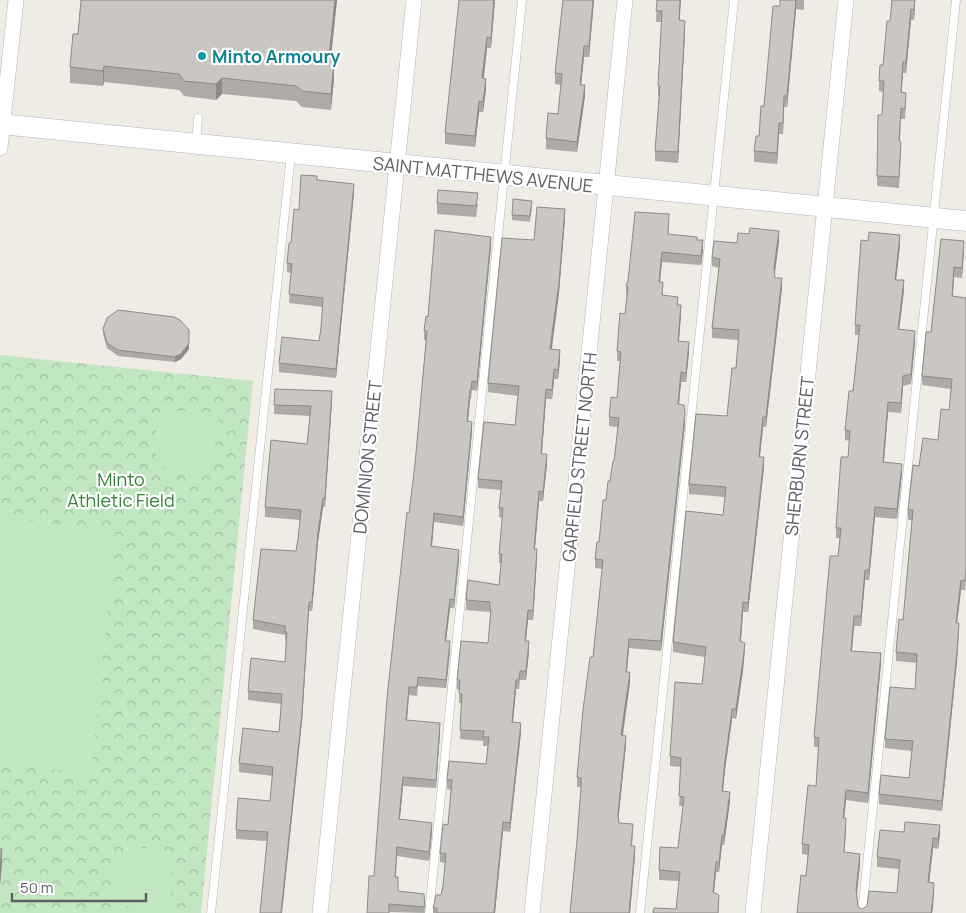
<svg xmlns="http://www.w3.org/2000/svg" width="966" height="913" viewBox="0 0 966 913" font-family="Manrope,sans-serif">
  <style>
    .park { fill: url(#park-crowns) }
    .pitch { fill: #c2e6c1 }
    .lines { fill: none; stroke-linecap: round; stroke-linejoin: round }
    .service-casing { stroke: #b2b5b9; stroke-width: 9 }
    .minor-casing { stroke: #b2b5b9; stroke-width: 16 }
    .tertiary-casing { stroke: #b2b5b9; stroke-width: 21 }
    .service { stroke: #fff; stroke-width: 8 }
    .minor { stroke: #fff; stroke-width: 15 }
    .tertiary { stroke: #fff; stroke-width: 20 }
    .wall { fill: #aeaaa6 }
    .shaded-wall { fill: #8d8b87 }
    .building { fill: #cac6c1; stroke: #8d8b87 }
    .culture-dot { fill: #0f9aa8; stroke: #fff; stroke-width: 2 }
    .labels { text-anchor: middle; dominant-baseline: central; stroke-width: 4.5; stroke-linejoin: round; paint-order: stroke }
    .culture-label { font-size: 18px; font-weight: bold; fill: #0d838f; stroke: #fff; text-anchor: start }
    .street-label { font-size: 18px; fill: #5c6064; stroke: #fff }
    .park-label { font-size: 18px; fill: #358236; stroke: #fff }
  </style>
  <defs>
    <pattern id="park-crowns" width="20" height="18" patternUnits="userSpaceOnUse" patternTransform="scale(1.25)"><rect width="20" height="18" fill="#c2e6c1"/><path d="M2 6a3 3 0 1 1 6 0M12 15a3 3 0 1 1 6 0" fill="none" stroke="#a1bea0"/></pattern>
  </defs>
  <rect width="100%" height="100%" fill="#eeece4"/>
  <path class="park" d="M0,355L253,381L201,913H0Z"/>
  <path class="pitch" d="M161,410L219,413L213,468C194,480 175,473 157,463C154,446 155,427 161,410Z
    M0,518L116,530L91,773L0,764Z
    M134,848L160,849L174,856L168,912L116,904C109,878 109,864 134,848Z"/>
  <g class="lines">
    <g class="service-casing">
      <path id="service" d="M196,143L198,118
        M211,913L291,154
        M429,913L522,0
        M640,913L734,0
        M862,913L956,0"/>
    </g>
    <g class="minor-casing">
      <path id="minor" d="M0,148L16,0
        M320,913L414,0
        M532,913L625,0
        M753,913L846,0"/>
    </g>
    <g class="tertiary-casing">
      <path id="tertiary" d="M0,124L966,221"/>
    </g>
    <use href="#service" class="service"/>
    <use href="#minor" class="minor"/>
    <use href="#tertiary" class="tertiary"/>
  </g>
  <path class="wall" d="M81,0H337L331,59L334,78L331,110L302,107L296,101L222,94L216,100L184,96L179,90L104,82L103,86L70,83V67L78,34Z
    M459,0H495L491,48H487L484,79L486,89L483,112H479L475,147L445,144V133Z
    M563,0H594L589,57H584L581,85L585,96L577,152L546,149V138L558,114L561,85L555,84V73Z
    M657,0L679,20L685,32L678,163L655,161V151L659,96H658V86L662,22H656Z
    M780,0H804V10L796,9L787,107H784L783,134H779L777,164L754,162V151L759,136L780,6Z
    M915,0L914,20H911L906,73H903L901,92L906,103L905,119H901L900,141L901,152L899,188L877,186L878,115H882L883,92L879,91V81L883,65L890,21Z
    M317,180L354,193L336,378L279,372V363L319,341L323,307L289,303L291,273L287,272V263L299,210Z
    M437,203L478,204L476,217L437,214Z
    M532,206L530,222L512,220V215Z
    M565,218L559,293L552,349L560,360L558,379H554L552,399H546L542,454L547,464L543,501H539L535,549L537,558L533,620H528L526,641L529,651L526,680H520L519,689H516L513,722L521,732L510,832L503,831L495,913H433V908L441,895L443,886L446,863L440,862V853L448,825L451,790L447,789V780L486,764L488,746H483V741L460,739L461,703H459V690L457,689V680L488,643L490,619V612L466,610V600L499,585L501,563H499V554L502,518L499,517V508L501,490L478,488V479L515,425L518,396L488,392V383L534,240Z
    M669,224L668,234L697,240L703,250L701,265L662,262L660,282L663,295L678,305L681,314L679,342L689,352L686,382H681L679,405L685,423L661,651L629,648L627,672L630,682L623,736L626,745L618,819L619,823L633,833L632,846L635,856L630,913H570L577,840L581,792V787H577V777L593,657L602,569L595,568V559L599,542L606,500L614,461L618,427L609,426V417L617,398L620,361H617V351L625,314L627,296L626,294V285Z
    M941,239L964,250L962,278L954,277L953,296L966,298V577L965,590H961L957,623L959,632L957,661L942,811L879,804V794L909,778L912,751L885,748V739L915,689L917,663L896,661V652L903,620L912,520H908V510L938,440L949,410L951,389L922,385V376L931,332Z
    M779,241L775,274V278L782,288L766,427H763L760,455L764,467L748,612H743L741,641L745,652L743,670L736,719L732,718V721L725,770L723,791L730,801L724,845H722L719,872H716L714,893L719,905L718,913H653L676,909L679,881L659,880V870L678,848L683,806H679L681,767L670,766V756L702,684L705,657L673,652V642L723,515L725,497L689,494V484L727,416L736,368L739,340L712,338V328L719,268L712,266V257L737,243Z
    M900,245L896,280L904,290L899,329L915,341L911,384L903,386L901,413L888,412L884,462L902,473L897,519L875,517L869,580H865L861,626H854L852,651L881,663L868,803L846,800L844,818L846,828L844,852L860,864L857,895L858,907L862,909L897,893L899,869L877,867V857L904,832L940,834L938,849L933,848L929,883L934,893L932,913H797L806,876L808,855L802,854V844L816,786L819,747H814V737L838,556L840,538H836V528L848,457L850,441L845,440V430L854,382L859,335H855V325Z
    M491,246L477,391L472,390L471,399H470L468,421L472,431L463,526L434,522L432,546L459,559L454,608H450L446,641L450,650L446,688L418,686L417,696L409,695L407,720L440,732L436,788L403,786L400,817V819L432,832L429,861L397,856L396,877L398,891L424,894L425,913L389,912L374,876L415,464L426,340H424V331L428,317Z
    M103,329L189,349L181,359L175,362L118,356L107,348L103,334Z
    M275,389L332,400L325,507H323L318,542L312,611H309L302,722L262,896L267,841L236,839V830L270,801L273,776L239,772V763L279,732L281,704L248,700V691L285,662L286,641H285V635L253,629V620L296,551L298,539L300,520L265,517V507L307,444L310,416L274,414Z"/>
  <path class="shaded-wall" d="M335,0H337L329,73V57Z
    M494,0H495L491,48V38Z
    M593,0H594L589,57V46Z
    M680,0H681L679,31V20Z
    M796,0V9L787,107V96Z
    M915,0V5L914,20V10Z
    M911,9V20L906,73V62Z
    M685,21V32L678,163V152Z
    M487,37V48L482,89V78Z
    M584,46V57L580,96V85Z
    M334,62V78L331,110V94Z
    M903,62V73L901,103V92Z
    M104,66V82L103,86V71Z
    M222,78V94L216,100V84Z
    M486,79V89L483,112V102Z
    M585,85V96L577,152V142Z
    M784,96V107L783,134V123Z
    M479,101V112L475,147V136Z
    M779,123V134L777,164V153Z
    M354,184V193L336,378V369Z
    M565,209V218L559,293L550,359V349Z
    M779,231V241L774,278V268Z
    M900,235V245L895,290V280Z
    M491,237V246L477,391V382Z
    M703,240V250L701,265V256Z
    M964,241V250L962,278V268Z
    M662,252V262L659,291V282Z
    M954,267V277L952,306V296Z
    M782,278V288L766,427V417Z
    M904,280V290L898,339V329Z
    M681,305V314L678,351V341Z
    M915,331V341L911,384V374Z
    M689,342V352L686,382V373Z
    M189,343V349L181,359L175,362V357Z
    M560,350V360L558,379V370Z
    M554,369V379L552,399V390Z
    M681,372V382L678,414V404Z
    M903,376V386L901,413V403Z
    M546,389V399L541,463V454Z
    M470,390V399L467,430V421Z
    M332,391V400L325,507V498Z
    M888,402V412L883,472V462Z
    M685,413V423L661,651V641Z
    M763,417V427L759,466V457Z
    M472,422V431L463,526V517Z
    M547,454V464L543,501V492Z
    M764,457V467L748,612V603Z
    M902,464V473L897,519V509Z
    M539,491V501L534,558V549Z
    M323,498V507L318,542L312,611V602L318,532Z
    M875,507V517L869,580V570Z
    M434,513V522L431,555V546Z
    M537,549V558L533,620V611Z
    M459,550V559L454,608V600Z
    M865,570V580L861,626V616Z
    M961,580V590L956,632V623Z
    M450,599V608L445,649V641Z
    M309,602L302,722L282,913H281Z
    M743,602V612L740,651V641Z
    M528,610V620L525,650V641Z
    M854,616V626L851,661V651Z
    M959,623L957,661L942,811V801Z
    M629,639V648L626,681V672Z
    M450,641V650L446,688V680Z
    M529,641V651L526,680V671Z
    M745,643L743,670L736,719V709Z
    M881,653V663L868,803V793Z
    M630,672V682L621,745V735Z
    M516,680V689L512,731V722Z
    M409,687V695L406,729V720Z
    M732,709V718L725,770L722,801V791L725,761Z
    M440,723V732L436,788V780Z
    M521,723V732L510,832V823Z
    M626,736V745L618,824V814Z
    M403,777V786L399,828V819Z
    M846,790V800L843,827V818Z
    M730,792V801L724,845V835Z
    M846,818V828L844,862V852Z
    M503,822V831L495,913H494Z
    M432,823V832L429,861V852Z
    M940,825V834L938,849V839Z
    M722,835V845L719,872V862Z
    M933,838V848L928,892V882Z
    M635,846V856L630,913H629Z
    M2,849V865L0,886V870Z
    M860,854V864L856,900V890Z
    M716,862V872L713,902V892Z
    M934,883L933,907L932,913H931Z"/>
  <path class="building" d="M81,0H335L329,57L334,62L331,94L302,91L296,86L222,78L216,84L184,81L179,74L104,66L103,71L70,67L73,34H78Z
    M459,0H494L491,38L487,37L482,78L486,79L483,102L479,101L475,136L445,133Z
    M563,0H593L589,46H584L580,85H585L577,142L546,138L548,113L558,114L562,74L555,73Z
    M657,0H680L679,20L685,21L678,152L655,151L660,86H658L662,11H656Z
    M780,0H796L787,96H784L783,123H779L777,153L754,151L756,136H759L761,106H764L773,6H780Z
    M892,0H915L914,10L911,9L906,62H903L901,92L906,93L905,109L901,108L899,141L901,142L899,177L877,176L878,115H882L884,81H879L880,65H883L887,21H890Z
    M301,175L317,176V180L354,184L336,369L279,363L282,337L319,341L321,328L323,298L289,294L292,264L287,263L289,243H291L294,209L299,210Z
    M438,190L478,193L476,206L437,203Z
    M513,199L532,201L530,216L512,215Z
    M537,207L565,209L559,283L550,349L560,350L558,370L554,369L552,390L546,389L541,454H547L543,492L539,491L534,549H537L533,611L528,610L525,641H529L526,671H520L519,680H516L512,722L521,723L510,823L503,822L494,913H437V908H433L436,895H441L443,886L446,854L440,853L443,824L448,825L452,780H447L449,761L486,764L489,737H483L484,731L460,730L462,694L459,693L460,680H457L461,641L488,643L491,610H490V602L466,600L468,580L499,585L502,554H499L503,508H499L502,481L478,479L484,422L515,425L519,386L488,383L502,238L534,240Z
    M635,212L669,214L668,234L697,237V240H703L701,256L662,252L659,282H663L662,295L678,297L677,305H681L678,341L689,342L686,373L681,372L678,404L684,405L685,413L661,641L629,639L626,672H630L621,735L626,736L618,814L619,823L633,824L631,846H635L629,913H570L577,840L581,788V778L577,777L583,710L590,657H593L603,560L595,559L597,542H599L603,500H606L608,481H610L613,461H614L619,418L609,417L611,397L617,398L621,352L617,351L620,313L625,314L628,287L626,285L628,281Z
    M750,228L779,231L774,268L775,278H782L766,417H763L760,446L759,457H764L748,603L743,602L740,641L745,643L743,660L736,709H732V711L725,761L722,791L730,792L724,835H722L719,862H716L713,892L719,895L718,913H653L654,908L676,909L680,872L659,870L660,847L678,848L684,797L679,796L681,758L670,756L675,682L702,684L706,647L673,642L686,511L723,515L726,487L689,484L696,414L727,416L732,368H736L739,330L712,328L720,259L712,257L714,241L737,243L738,233L749,234Z
    M435,230L491,237L477,382L472,381L471,390H470L467,421L472,422L463,517L434,513L431,546L459,550L454,600L450,599L445,641H450L446,680L418,677L417,687H409L406,720L440,723L436,780L403,777L400,808L399,819L432,823L429,852L397,847L395,877H398V891L424,894L425,907L389,904V913H367L369,876H374L387,698L407,512L409,513L415,464L427,331H424L426,316L428,317Z
    M869,232L900,235L895,280H904L898,329L915,331L911,374L903,376L901,403L888,402L883,462L902,464L897,509L875,507L869,570H865L861,616H854L851,651L881,653L868,793L846,790L843,818H846L844,852L860,854L856,890L858,907L862,909L867,906L869,891L897,893L900,860L877,857L880,830L904,832L905,822L940,825L938,839L933,838L928,882L934,883L933,897L931,913H797L801,875L806,876L809,845L802,844L808,785L816,786L819,738L814,737L830,556H838L841,528H836L841,457H848L850,431L845,430L849,391H853L854,382L860,325H855L861,240L868,241Z
    M941,239L964,241L962,268L954,267L952,296L966,298V568L965,581L961,580L956,623H959L957,652L942,801L879,794L881,775L909,778L913,741L885,739L890,687L915,689L917,654L896,652L899,619L903,620L913,510H908L913,465L919,466L923,438L938,440L941,409L949,410L952,379L922,376L926,332H931Z
    M118,310L174,317L180,320L189,330V343L181,354L175,357L118,350L107,343L103,329L107,318Z
    M275,389L332,391L325,498H323L318,532L312,602H309L302,713L281,913H260L268,832L236,830L238,798L270,801L273,767L239,763L243,728L279,732L282,694L248,691L251,658L285,662L287,632H285V626L253,620L261,549L296,551L298,539L301,510L265,507L271,440L307,444L311,406L274,405Z
    M0,849H2L0,870Z"/>
  <circle class="culture-dot" cx="202" cy="56" r="5"/>
  <g class="labels">
    <g class="culture-label">
      <text x="212" y="56">Minto Armoury</text>
    </g>
    <g class="street-label">
      <text transform="translate(483 174) rotate(6)">SAINT MATTHEWS AVENUE</text>
      <text transform="translate(799 456) rotate(-84)">SHERBURN STREET</text>
      <text transform="translate(367 457) rotate(-84)">DOMINION STREET</text>
      <text transform="translate(579 457) rotate(-84)">GARFIELD STREET NORTH</text>
    </g>
    <g class="park-label">
      <text x="121" y="479">Minto<tspan x="121" dy="21">Athletic Field</tspan></text>
    </g>
  </g>
  <path d="M12 893v8h134v-8" fill="none" stroke="#5c6064" stroke-width="2.5"/>
  <text x="20" y="893" font-size="15" fill="#5c6064" stroke="#ffffff" stroke-width="4" paint-order="stroke">50 m</text>
</svg>
